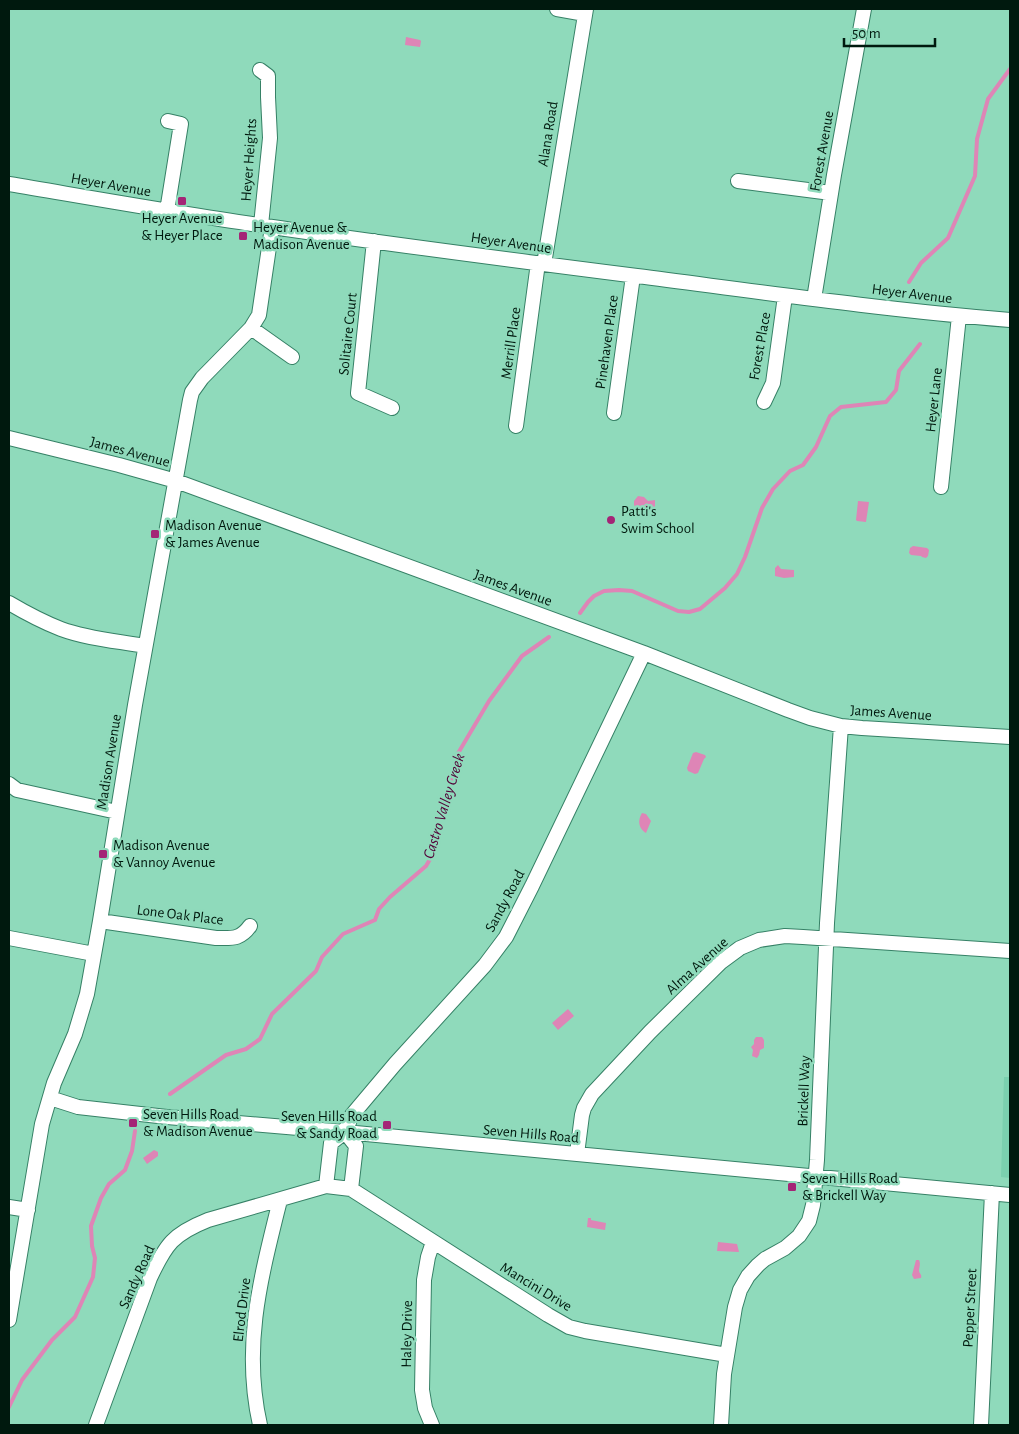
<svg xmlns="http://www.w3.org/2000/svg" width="1019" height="1434" viewBox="0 0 1019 1434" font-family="'Alegreya Sans',sans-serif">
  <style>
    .built { fill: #7bd0af }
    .water { fill: #de85b6 }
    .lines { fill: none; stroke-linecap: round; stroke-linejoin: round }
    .stream { stroke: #de85b6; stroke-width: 4 }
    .minor-casing { stroke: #368166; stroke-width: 16 }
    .minor { stroke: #fff; stroke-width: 14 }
    .poi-dot { fill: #a42576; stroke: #8fdabb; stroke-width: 2 }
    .labels { text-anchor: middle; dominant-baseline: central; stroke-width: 5; stroke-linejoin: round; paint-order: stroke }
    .street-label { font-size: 15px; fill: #00190e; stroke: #8fdabb }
    .poi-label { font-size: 15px; fill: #00190e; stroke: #8fdabb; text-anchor: start }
    .water-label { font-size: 16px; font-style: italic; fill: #510036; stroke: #8fdabb }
  </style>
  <rect width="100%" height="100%" fill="#8fdabb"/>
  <path class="built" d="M1004,1077H1010V1178L1001,1177Z"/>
  <path class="water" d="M406,37L420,40L421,41L420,47L405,45Z
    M638,496L644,497L648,501L655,500V510L636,508L634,505V501Z
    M858,501L869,502L866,522L857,521L856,520Z
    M913,546L927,548L929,550L928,556L926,558L922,557L921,556L911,555L909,553L910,548Z
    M778,565L781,569L794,570V577L784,578L775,576V568Z
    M696,752L705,755L706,757L704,759L698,773L695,774L688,771L687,768L693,753Z
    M642,813L646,814L651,821L646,833C639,829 637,821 642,813Z
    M568,1009L574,1016L558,1030L552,1023Z
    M756,1037H762L764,1040V1048L760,1050L759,1055L757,1058L752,1056L753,1050L751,1047L754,1044V1040Z
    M154,1150L158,1152V1156L147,1164L143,1158Z
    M588,1218H591V1220L606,1223L605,1230L587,1227Z
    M718,1242L737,1244L739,1252L717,1251Z
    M919,1260C921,1264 919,1267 919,1271C920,1275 922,1274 921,1278L914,1279L912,1275L916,1260Z"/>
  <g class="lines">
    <path class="stream" d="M909,282L921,263L948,238L975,176L977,139L988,99L1010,69
      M580,613L588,602L594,596L604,591L619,590L632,591L678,611L689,612L700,609L725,588L737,574L745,557L762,508L773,489L790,471L803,465L816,447L830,416L841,407L886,402L896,390L899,371L920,344
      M170,1094L226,1055L246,1049L260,1039L272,1014L316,971L322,957L343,934L375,920L379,909L390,897L426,866L433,854L435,828L447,799L457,755L489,701L522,656L549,637
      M9,1407L22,1380L52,1340L75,1317L93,1277L95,1258L92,1246L91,1226L101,1198L109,1184L125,1170L132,1151L135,1131"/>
    <g class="minor-casing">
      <path id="minor" d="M557,9L585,14
        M260,70L268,76V97L270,138L261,225
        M738,181L831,193
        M9,184C92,198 176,213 259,225C385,244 511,260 637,276C761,292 885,310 1010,320
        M167,211L181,124L168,121
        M374,241L358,393L392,408
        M544,264L586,9
        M814,299L834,175L864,9
        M251,328L292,357
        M764,402L773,383L785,296
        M614,413L633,276
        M516,426L538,263
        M9,438L119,465L176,481L644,653L788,710L810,718L841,726L862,728L1010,737
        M941,487L959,316
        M9,603C26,613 43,622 61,629C88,639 118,641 145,646
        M9,784L17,790L117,812
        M100,921L216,938C232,938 240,940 250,926
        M9,938L94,954
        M50,1098L78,1107L167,1117L345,1132L1010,1195
        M345,1132L356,1146L351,1189
        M577,1154L582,1115L584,1108L592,1094L650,1032L721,962L740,948L759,940L785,936L803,937L1010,951
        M326,1186L331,1143L345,1132L352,1115L395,1064L485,965L506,937L532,886L644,653
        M9,1207L28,1210
        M9,1320L42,1124L54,1083L75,1034L87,994L100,921L135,705L190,400L192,392L202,378L251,328L259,315L272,227
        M96,1425L150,1278C166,1244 173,1234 208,1220L326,1186L351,1189L548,1315L569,1327L585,1331L727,1355
        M260,1425C242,1345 261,1277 280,1200
        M432,1425L425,1408L422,1390L424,1280L428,1257L433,1242
        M721,1425L724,1374L735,1307L740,1290L748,1276L758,1265L765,1259L785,1248L799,1236L809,1221L813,1205L817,1160L827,923L841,726
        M981,1425L992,1193"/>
    </g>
    <use href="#minor" class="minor"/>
  </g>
  <g class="poi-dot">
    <rect x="177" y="196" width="10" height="10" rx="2.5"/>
    <rect x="238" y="231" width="10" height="10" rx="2.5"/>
    <circle cx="611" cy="520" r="5"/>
    <rect x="150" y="529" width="10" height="10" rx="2.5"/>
    <rect x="98" y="849" width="10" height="10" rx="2.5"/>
    <rect x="128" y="1118" width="10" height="10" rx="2.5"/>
    <rect x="382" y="1120" width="10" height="10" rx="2.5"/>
    <rect x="787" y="1182" width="10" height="10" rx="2.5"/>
  </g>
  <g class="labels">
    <g class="street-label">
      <text transform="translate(548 134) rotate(-81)">Alana Road</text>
      <text transform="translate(822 151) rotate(-80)">Forest Avenue</text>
      <text transform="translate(249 160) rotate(-86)">Heyer Heights</text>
      <text transform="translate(111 185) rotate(10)">Heyer Avenue</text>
      <text transform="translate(511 243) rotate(8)">Heyer Avenue</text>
      <text transform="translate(912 294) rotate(7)">Heyer Avenue</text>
      <text transform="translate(348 334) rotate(-84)">Solitaire Court</text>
      <text transform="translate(607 342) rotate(-82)">Pinehaven Place</text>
      <text transform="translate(511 343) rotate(-82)">Merrill Place</text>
      <text transform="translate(760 346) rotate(-80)">Forest Place</text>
      <text transform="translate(934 400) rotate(-84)">Heyer Lane</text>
      <text transform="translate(130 452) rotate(15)">James Avenue</text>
      <text transform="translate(513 588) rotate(20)">James Avenue</text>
      <text transform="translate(891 713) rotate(4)">James Avenue</text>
      <text transform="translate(109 762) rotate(-81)">Madison Avenue</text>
      <text transform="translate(505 901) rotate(-62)">Sandy Road</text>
      <text transform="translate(180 915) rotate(7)">Lone Oak Place</text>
      <text transform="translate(697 966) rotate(-42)">Alma Avenue</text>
      <text transform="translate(804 1091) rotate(-88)">Brickell Way</text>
      <text transform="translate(531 1134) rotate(5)">Seven Hills Road</text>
      <text transform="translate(137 1277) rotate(-66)">Sandy Road</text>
      <text transform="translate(536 1287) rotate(31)">Mancini Drive</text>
      <text transform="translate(970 1308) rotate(-87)">Pepper Street</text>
      <text transform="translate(242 1310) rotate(-83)">Elrod Drive</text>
      <text transform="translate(407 1334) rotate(-89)">Haley Drive</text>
    </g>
    <g class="poi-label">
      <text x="182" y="218" text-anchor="middle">Heyer Avenue<tspan x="182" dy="17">&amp; Heyer Place</tspan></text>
      <text x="253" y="227">Heyer Avenue &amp;<tspan x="253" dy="17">Madison Avenue</tspan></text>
      <text x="621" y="511">Patti's<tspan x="621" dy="17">Swim School</tspan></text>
      <text x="165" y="525">Madison Avenue<tspan x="165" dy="17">&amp; James Avenue</tspan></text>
      <text x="113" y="845">Madison Avenue<tspan x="113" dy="17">&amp; Vannoy Avenue</tspan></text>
      <text x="143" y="1114">Seven Hills Road<tspan x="143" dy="17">&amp; Madison Avenue</tspan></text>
      <text x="377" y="1116" text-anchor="end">Seven Hills Road<tspan x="377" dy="17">&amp; Sandy Road</tspan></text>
      <text x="802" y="1178">Seven Hills Road<tspan x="802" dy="17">&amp; Brickell Way</tspan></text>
    </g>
    <g class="water-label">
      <text transform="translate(444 806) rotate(-73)">Castro Valley Creek</text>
    </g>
  </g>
  <rect width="1019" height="1434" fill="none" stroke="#00190e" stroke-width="20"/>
  <path d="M844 38v8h91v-8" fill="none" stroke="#00190e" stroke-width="2.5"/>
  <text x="852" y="38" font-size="15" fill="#00190e" stroke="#8fdabb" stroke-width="4" paint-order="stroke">50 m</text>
</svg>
